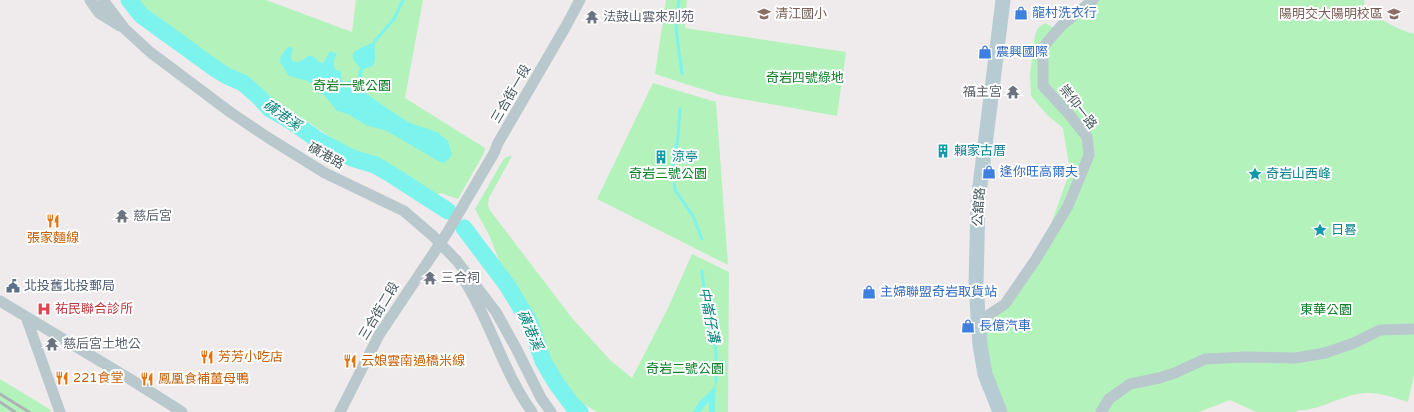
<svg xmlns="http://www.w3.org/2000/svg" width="1414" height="412" viewBox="0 0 1414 412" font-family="'Varela Round','Noto Sans TC',sans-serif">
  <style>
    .green { fill: #b4f2bc }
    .water { fill: #7df3ee }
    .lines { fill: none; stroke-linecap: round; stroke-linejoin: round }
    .stream { stroke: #7df3ee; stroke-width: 3 }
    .river { stroke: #7df3ee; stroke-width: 17 }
    .street { stroke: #b8c8cd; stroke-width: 11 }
    .secondary { stroke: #b7cbd2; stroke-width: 15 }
    .rail { stroke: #adb3b7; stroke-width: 3 }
    .labels { text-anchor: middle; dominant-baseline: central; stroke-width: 4; stroke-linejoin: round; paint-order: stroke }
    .shop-label { font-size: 13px; fill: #366cbe; stroke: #fff; text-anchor: start }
    .education-label { font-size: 13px; fill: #785e54; stroke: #fff; text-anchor: start }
    .worship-label { font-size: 13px; fill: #5b616d; stroke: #fff; text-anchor: start }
    .park-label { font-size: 13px; fill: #0e802a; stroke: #fff }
    .street-label { font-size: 13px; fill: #42555a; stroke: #fff }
    .culture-label { font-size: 13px; fill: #0d838f; stroke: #fff; text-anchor: start }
    .food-label { font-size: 13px; fill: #c56008; stroke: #fff; text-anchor: start }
    .service-label { font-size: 13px; fill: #4e5e75; stroke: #fff; text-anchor: start }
    .health-label { font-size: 13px; fill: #be3a42; stroke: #fff; text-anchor: start }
    .water-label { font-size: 14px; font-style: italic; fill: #05807b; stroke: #fff }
  </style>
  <rect width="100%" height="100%" fill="#efebec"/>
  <path class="green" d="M135,0H266L352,32L356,0H423L405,98L485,148L484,153L458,199L441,193L436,195L424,187L415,184L384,163L354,152L338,142L296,114L273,103L261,92L254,84L247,79L226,69L147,14Z
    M666,0H687L685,28L846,52L837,116L720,95L655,74Z
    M1093,0H1364L1365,8C1380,19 1396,29 1414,34V375L1408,402C1396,398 1381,393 1368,393C1347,392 1317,412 1299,410L1296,412H1256L1230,400L1199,412H1004L989,370L982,328L986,313L1003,304L1051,224L1070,171L1063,128L1047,115L1031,96L1030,74L1035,35L1038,28L1045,23L1056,29Z
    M653,83L716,102L728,265L597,199Z
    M512,156L489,198L488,204L489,209L572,318L610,360L632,378L668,308L692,254L729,272L728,412H597L577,400L561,378L550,360L533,322L520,313L511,298L503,270L489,235L475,209L503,160L506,157Z
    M0,379L51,410L50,412H0Z"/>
  <path class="water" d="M375,41V60L373,66L364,69L362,73L363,86L366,93L388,109L410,123L437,132L448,141L452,154L448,160L444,163L438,161L387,131L366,125L348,114L337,111L325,96L308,81L289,76L280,62L281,56L288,47H290L293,49L291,57L292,61C303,66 307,50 315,58C317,59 318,61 320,63L324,62L330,51L337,54C334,60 331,64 336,70L341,71V80L344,82L357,79L360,67C341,51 364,48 375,41Z
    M716,382L715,412H709V401L700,412H693L699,402L712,390Z"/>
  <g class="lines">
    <path class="stream" d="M679,0L676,29L682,74
      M375,41L394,19L403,0
      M680,109L678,138L673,163L675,190L693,216L702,239
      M702,271L708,322L716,350V382"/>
    <path class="river" d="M129,0L141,15L217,70L227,76L243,83L258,96L270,109L294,123L318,140L352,158L375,165L389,173L448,211
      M464,228L507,285L530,323L543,361L556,383L573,406L580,412"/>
    <path class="street" d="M90,0L99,13L120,26
      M103,0L125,29L150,52L230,112L267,137L325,173L404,211L433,236L457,261L496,312L516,348L541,398L551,412
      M464,280C491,322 503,372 532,412
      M0,301L130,379L182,412
      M26,317L60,412
      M978,322L1005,304L1036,259L1068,206L1089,155L1087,137L1068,113L1043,86V47L1061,26L1093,0
      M340,412L379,335L447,233L494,153L498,143L566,26L580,0
      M1101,412L1109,399L1130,384L1159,378L1175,373L1205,359L1246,357L1295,358L1325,353L1354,343L1380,330L1414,329"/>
    <path class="secondary" d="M1000,412L985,374L980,345L976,285L978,202L1003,0"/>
    <path class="rail" d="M0,394L29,412
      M0,402L15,412"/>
  </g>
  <defs>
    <g id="shop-bare" transform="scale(1.08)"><path d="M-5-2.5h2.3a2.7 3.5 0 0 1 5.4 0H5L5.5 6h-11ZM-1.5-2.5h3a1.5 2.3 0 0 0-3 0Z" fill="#3f7fe0" stroke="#fff" stroke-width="2.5" paint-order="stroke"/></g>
    <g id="school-bare" transform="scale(1.08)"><path d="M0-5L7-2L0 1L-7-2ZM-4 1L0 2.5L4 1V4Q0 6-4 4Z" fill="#8d6e63" stroke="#fff" stroke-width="2.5" paint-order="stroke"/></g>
    <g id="university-bare" transform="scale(1.08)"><path d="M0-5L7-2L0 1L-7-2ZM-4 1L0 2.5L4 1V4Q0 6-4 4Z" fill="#8d6e63" stroke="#fff" stroke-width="2.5" paint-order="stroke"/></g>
    <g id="temple-bare" transform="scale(1.08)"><path d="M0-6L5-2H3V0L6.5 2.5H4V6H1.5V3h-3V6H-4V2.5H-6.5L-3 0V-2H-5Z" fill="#6b7280" stroke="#fff" stroke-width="2.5" paint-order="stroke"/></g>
    <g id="building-bare" transform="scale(1.08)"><path d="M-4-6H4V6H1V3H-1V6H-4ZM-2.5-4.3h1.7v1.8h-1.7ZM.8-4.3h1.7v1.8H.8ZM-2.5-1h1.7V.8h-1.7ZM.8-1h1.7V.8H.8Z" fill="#0f9aa8" stroke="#fff" stroke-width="2.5" paint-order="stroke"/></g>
    <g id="sight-bare" transform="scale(1.08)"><path d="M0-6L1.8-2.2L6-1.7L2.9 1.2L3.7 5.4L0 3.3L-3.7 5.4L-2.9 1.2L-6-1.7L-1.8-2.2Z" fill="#0f9aa8" stroke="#fff" stroke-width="2.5" paint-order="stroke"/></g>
    <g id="restaurant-bare" transform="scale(1.08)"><path d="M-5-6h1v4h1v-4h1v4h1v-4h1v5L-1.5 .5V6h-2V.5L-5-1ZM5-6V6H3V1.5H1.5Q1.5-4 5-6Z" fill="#e8710a" stroke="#fff" stroke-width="2.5" paint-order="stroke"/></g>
    <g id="civic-bare" transform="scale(1.08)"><path d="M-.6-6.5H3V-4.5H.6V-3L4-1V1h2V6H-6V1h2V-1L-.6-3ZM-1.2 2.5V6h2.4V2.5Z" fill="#5c6f8a" stroke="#fff" stroke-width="2.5" paint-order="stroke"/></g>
    <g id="hospital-bare" transform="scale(1.08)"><path d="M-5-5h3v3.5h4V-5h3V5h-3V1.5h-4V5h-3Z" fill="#e0444e" stroke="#fff" stroke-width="2.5" paint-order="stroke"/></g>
  </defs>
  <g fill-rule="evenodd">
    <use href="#shop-bare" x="1021" y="13"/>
    <use href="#school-bare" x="764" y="14"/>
    <use href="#university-bare" x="1394" y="14"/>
    <use href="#temple-bare" x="592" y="17"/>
    <use href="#shop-bare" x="985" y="52"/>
    <use href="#temple-bare" x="1013" y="92"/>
    <use href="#building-bare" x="943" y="151"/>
    <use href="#building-bare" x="661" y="157"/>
    <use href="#shop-bare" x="989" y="172"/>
    <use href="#sight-bare" x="1255" y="174"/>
    <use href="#temple-bare" x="122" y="216"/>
    <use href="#restaurant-bare" x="53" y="221"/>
    <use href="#sight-bare" x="1320" y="230"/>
    <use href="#temple-bare" x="430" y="278"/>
    <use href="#civic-bare" x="13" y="286"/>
    <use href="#shop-bare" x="869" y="292"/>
    <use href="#hospital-bare" x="44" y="309"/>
    <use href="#shop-bare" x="968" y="326"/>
    <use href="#temple-bare" x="52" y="344"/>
    <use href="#restaurant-bare" x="207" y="357"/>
    <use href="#restaurant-bare" x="350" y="361"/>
    <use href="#restaurant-bare" x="62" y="378"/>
    <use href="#restaurant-bare" x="147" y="379"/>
  </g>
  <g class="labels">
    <g class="shop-label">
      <text x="1032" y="13">龍村洗衣行</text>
      <text x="996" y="52">震興國際</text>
      <text x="1000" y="172">逢你旺高爾夫</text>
      <text x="880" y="292">主婦聯盟奇岩取貨站</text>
      <text x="979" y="326">長億汽車</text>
    </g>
    <g class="education-label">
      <text x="775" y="14">清江國小</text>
      <text x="1383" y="14" text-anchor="end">陽明交大陽明校區</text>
    </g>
    <g class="worship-label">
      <text x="603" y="17">法鼓山雲來別苑</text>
      <text x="1002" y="92" text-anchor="end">福主宮</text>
      <text x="133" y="216">慈后宮</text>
      <text x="441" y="278">三合祠</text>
      <text x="63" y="344">慈后宮土地公</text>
    </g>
    <g class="park-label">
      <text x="805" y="78">奇岩四號綠地</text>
      <text x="352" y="86">奇岩一號公園</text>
      <text x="668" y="174">奇岩三號公園</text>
      <text x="1326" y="310">東華公園</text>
      <text x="685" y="369">奇岩二號公園</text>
    </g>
    <g class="street-label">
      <text transform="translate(511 94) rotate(-60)">三合街一段</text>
      <text transform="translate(1078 107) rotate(52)">崇仰一路</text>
      <text transform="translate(326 156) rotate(29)">磺港路</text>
      <text transform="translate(979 207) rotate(-86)">公舘路</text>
      <text transform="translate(379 311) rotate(-59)">三合街二段</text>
    </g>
    <g class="culture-label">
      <text x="954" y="151">賴家古厝</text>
      <text x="672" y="157">涼亭</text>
      <text x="1266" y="174">奇岩山西峰</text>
      <text x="1331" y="230">日晷</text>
    </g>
    <g class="food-label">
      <text x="53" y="238" text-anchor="middle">張家麵線</text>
      <text x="218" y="357">芳芳小吃店</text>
      <text x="361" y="361">云娘雲南過橋米線</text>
      <text x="73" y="378">221食堂</text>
      <text x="158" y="379">鳳凰食補薑母鴨</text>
    </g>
    <g class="service-label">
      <text x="24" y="286">北投舊北投郵局</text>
    </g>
    <g class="health-label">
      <text x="55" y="309">祐民聯合診所</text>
    </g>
    <g class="water-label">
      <text transform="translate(282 115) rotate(35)">磺港溪</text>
      <text transform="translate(709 315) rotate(79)">中崙仔溝</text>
      <text transform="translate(530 330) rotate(66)">磺港溪</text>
    </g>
  </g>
</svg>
